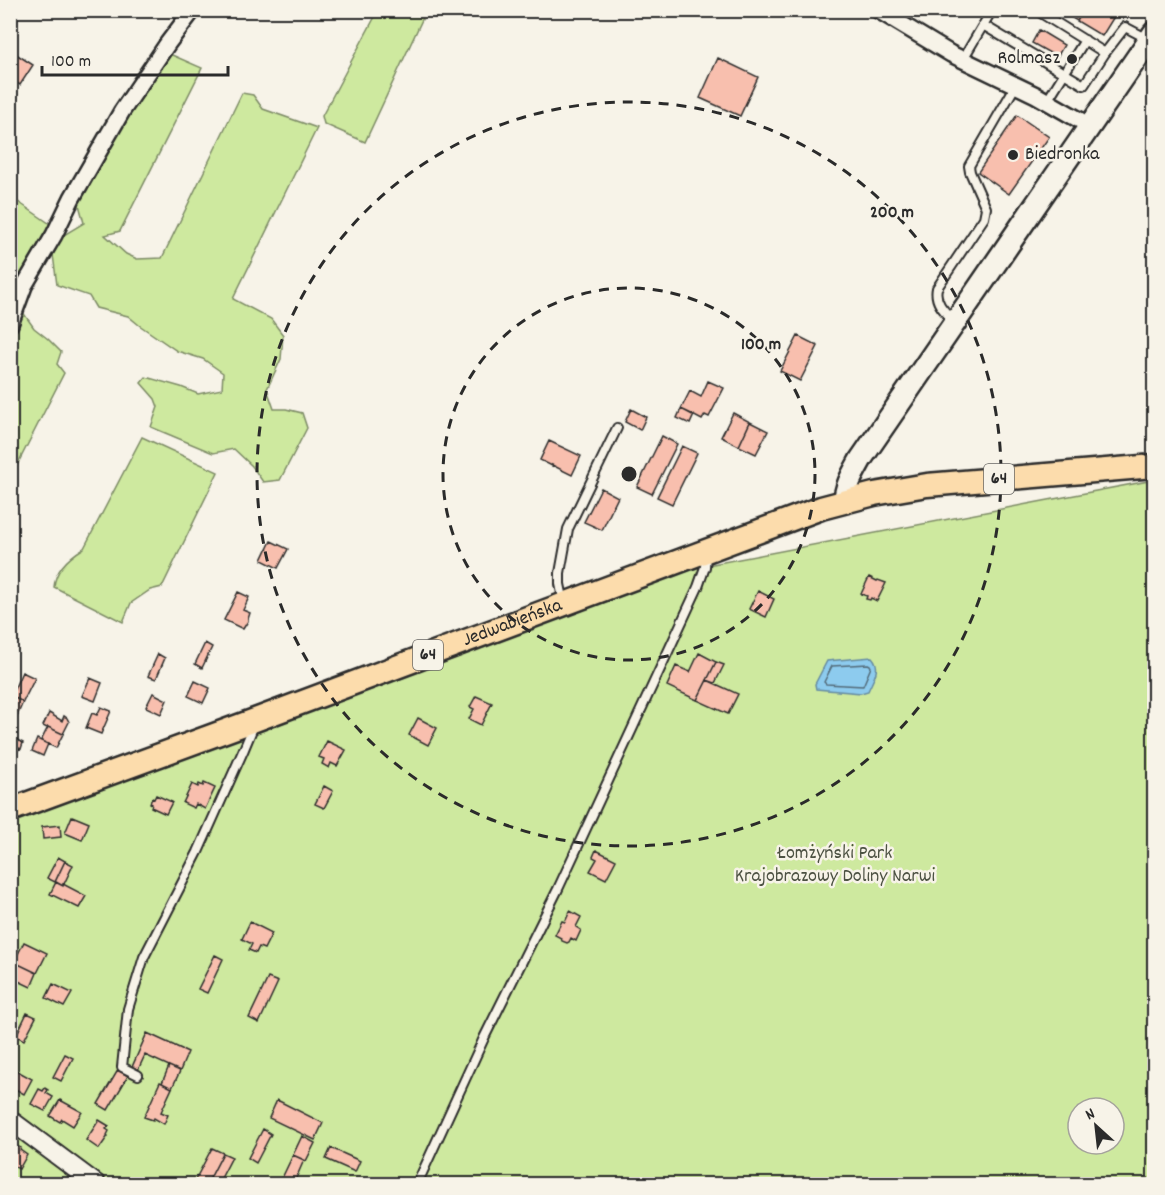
<svg xmlns="http://www.w3.org/2000/svg" width="1165" height="1195" viewBox="0 0 1165 1195" font-family="Dekko,sans-serif">
  <style>
    .green { fill: #cee99f; stroke: #7c8a65; stroke-width: 1.5; fill-rule: evenodd }
    .water { fill: #8dcbee; stroke: #668ba0; stroke-width: 1.5 }
    .lines { fill: none; stroke-linecap: round; stroke-linejoin: round }
    .shore { stroke: #526b79; stroke-width: 1.5 }
    .building { fill: #f8bfae; stroke: #2b2b2b; stroke-width: 1.5 }
    .service-casing { stroke: #2b2b2b; stroke-width: 12 }
    .minor-casing { stroke: #2b2b2b; stroke-width: 20 }
    .tertiary-casing { stroke: #2b2b2b; stroke-width: 22 }
    .secondary-casing { stroke: #2b2b2b; stroke-width: 26 }
    .primary-casing { stroke: #2b2b2b; stroke-width: 27 }
    .service { stroke: #f7f3e8; stroke-width: 8 }
    .minor { stroke: #f7f3e8; stroke-width: 15 }
    .tertiary { stroke: #f7f3e8; stroke-width: 18 }
    .secondary { stroke: #f7f3e8; stroke-width: 21 }
    .primary { stroke: #fcdcac; stroke-width: 22 }
    .ring { fill: none; stroke: #2b2b2b; stroke-width: 3; stroke-dasharray: 10 8 }
    .poi-dot { fill: #2b2b2b; stroke: #f7f3e8; stroke-width: 2 }
    .labels { text-anchor: middle; dominant-baseline: central; stroke-width: 5; stroke-linejoin: round; paint-order: stroke }
    .shield { fill: #f7f3e8; stroke: #686764; stroke-width: 1.5 }
    .shield-label { font-size: 18px; font-weight: bold; fill: #2b2b2b }
    .poi-label { font-size: 20px; fill: #2b2b2b; stroke: #f7f3e8; text-anchor: end }
    .street-label { font-size: 20px; fill: #2b2b2b; stroke: #f7f3e8 }
    .park-label { font-size: 20px; fill: #4c5142; stroke: #f7f3e8 }
    .centre { fill: #2b2b2b; stroke: #f7f3e8; stroke-width: 3 }
    .ring-label { font-size: 18px; text-anchor: middle; font-weight: bold; fill: #2b2b2b; stroke: #f7f3e8; stroke-width: 5; stroke-linejoin: round; paint-order: stroke }
  </style>
  <rect width="100%" height="100%" fill="#f7f3e8"/>
  <filter id="ink" filterUnits="userSpaceOnUse"><feTurbulence type="fractalNoise" baseFrequency=".0167" numOctaves="2"/><feDisplacementMap in="SourceGraphic" scale="12" xChannelSelector="R" yChannelSelector="G"/><feConvolveMatrix kernelMatrix="1 2 1 2 8 2 1 2 1" color-interpolation-filters="sRGB"/></filter>
  <g filter="url(#ink)">
    <path class="green" d="M378,11H426L365,142L324,124L322,116Z
      M165,52L202,68L120,231L105,235L126,254L137,259L162,258L242,93L253,95L263,109L317,128L233,299L271,319L283,335L281,359L267,389L274,409H286L302,413L307,428L280,480L263,482L252,466L234,449L213,453L151,427L158,407L155,399L141,383L146,377L181,387L198,394L222,389L223,373L203,359L177,351L139,325L128,316L96,308L89,296L57,285L52,247L62,236L84,223L78,201L79,191Z
      M11,197L53,226L11,293Z
      M11,309L22,311L34,328L48,339L61,352L57,364L64,373L11,477Z
      M142,437L218,472L162,587L150,590L131,603L123,622L54,587C55,569 71,556 84,548Z
      M1154,480V1184H11V809L676,571ZM1078,1108H1114V1144H1078Z"/>
    <path class="water" d="M872,657C882,668 873,679 868,691L861,693L816,689L815,684L827,661Z"/>
    <g class="lines">
      <path class="shore" d="M868,664L870,665L871,667L863,686L826,684L824,682L832,666Z"/>
    </g>
    <path class="building" d="M1059,10H1084L1077,21Z
      M1084,10H1108L1115,15L1102,36L1077,21Z
      M1039,30L1064,45L1057,57L1032,43Z
      M16,54L33,65L20,85L10,79V75L14,70L10,68V61Z
      M718,58L758,77L740,116L700,98Z
      M1017,115L1049,137L1009,194L978,172Z
      M798,336L818,346L800,381L780,371Z
      M708,381L724,388L709,417L705,415L702,420L681,409L690,391L701,397Z
      M631,409L646,417L640,430L625,422Z
      M681,409L694,415L690,424L677,418Z
      M733,413L750,422L739,446L721,437Z
      M750,422L768,431L756,454L739,446Z
      M662,436L677,444L652,494L637,487Z
      M549,441L581,456L572,475L552,465V466L540,460Z
      M682,446L697,453L672,504L657,497Z
      M601,488L618,497L602,530L584,522Z
      M271,541L288,549L278,568L262,560Z
      M869,577L877,581L878,580L886,583L877,601L871,598L870,600L866,599L867,596L861,594Z
      M758,591L774,599L766,617L749,609Z
      M238,592L249,597L243,610L250,613L248,619V621L243,629L224,620Z
      M205,643L212,647L202,668L195,664Z
      M699,653L716,662L697,700L667,686L676,666L690,672Z
      M158,654L165,658L156,679L148,676Z
      M716,662L724,665L715,683L707,680Z
      M22,672L35,678L23,702L11,696Z
      M90,678L102,683L95,701L82,696Z
      M707,680L738,694L728,714L697,700Z
      M195,681L210,688L203,703L188,696Z
      M153,693L167,700L161,714L146,707Z
      M11,696L23,702L17,716L10,714Z
      M476,696L492,703L481,725L469,719L474,709L470,707Z
      M101,707L111,711L101,734L86,728L92,713L97,715Z
      M49,713L62,721L64,716L67,718L69,722L63,734L48,727L47,728L43,726Z
      M418,718L437,728L428,745L409,735Z
      M48,727L63,734L56,748L41,741Z
      M11,737L23,743L21,749L19,748L11,766Z
      M37,739L48,744L43,756L32,751Z
      M327,741L346,750L337,766L331,763L329,768L322,764L324,759L319,757Z
      M204,783L215,788L205,809L196,804L194,808L183,803L192,784L198,787L199,784L203,786Z
      M324,786L333,791L324,808L315,804Z
      M156,795L172,802L166,814L151,807L152,804L150,803L152,798L154,799Z
      M72,816L89,823L82,840L65,833Z
      M60,825L61,837L43,839L42,827Z
      M596,850L616,860L606,879L590,871L597,859L593,857Z
      M58,857L65,861L55,882L47,878Z
      M65,861L73,865L63,886L55,882Z
      M56,882L63,886V884L86,896L79,908L50,894Z
      M570,911L581,917L576,927L581,930L576,941L571,938L569,942L567,943L562,941L561,938L555,935L562,921L565,922Z
      M250,922L272,933L264,949L259,947L256,953L249,950L252,944L242,939Z
      M24,942L47,953L37,973L14,962Z
      M215,955L223,959L207,993L198,989Z
      M10,960L37,973L31,987L10,977Z
      M268,978L278,982L259,1023L249,1018Z
      M53,984L72,993L64,1007L46,998Z
      M27,1013L36,1017L24,1040L16,1036Z
      M147,1033L188,1052L180,1071L145,1055L138,1070L132,1067Z
      M65,1054L73,1058L61,1081L53,1077Z
      M169,1066L180,1071L172,1088L162,1083Z
      M12,1068L32,1079L24,1094L10,1086V1071Z
      M118,1070L128,1076L108,1110L98,1104Z
      M160,1082L172,1088L161,1112L168,1115L164,1124L154,1118L153,1120L144,1117Z
      M45,1088L48,1090L46,1093L53,1097L45,1111L31,1104L39,1089L43,1091Z
      M60,1100L82,1112L73,1126L62,1119L60,1122L50,1116Z
      M277,1100L323,1123L315,1140L269,1118Z
      M99,1120L109,1126L106,1129L109,1131L107,1135L108,1136L99,1149L86,1140Z
      M263,1129L271,1134L256,1163L248,1158Z
      M302,1136L315,1143L306,1161L293,1155Z
      M10,1145L15,1148L16,1146L21,1148L20,1150L27,1155L19,1169L10,1164Z
      M212,1148L223,1153L207,1184H199L194,1182Z
      M331,1148L360,1161L355,1172L326,1159Z
      M223,1153L232,1157L218,1184H207Z
      M293,1155L304,1160L294,1183L282,1178Z"/>
    <g class="lines">
      <g class="service-casing">
        <path id="service" d="M1036,10L1105,53L1125,27L1148,39
          M983,25L1084,85L1105,53
          M963,59L992,10
          M1047,101L1085,40
          M954,321C944,311 934,302 937,288L984,218L986,208L970,172L969,166L1016,85
          M564,603L560,584V573L568,529L617,428
          M138,1075L122,1067L128,1009L144,957L198,852L244,749L254,725
          M417,1184L484,1038L558,889L698,587L705,567L706,554"/>
      </g>
      <g class="minor-casing">
        <path id="minor" d="M878,10L951,54L1036,95L1090,126
          M10,324L24,286L54,235L72,198L122,111L168,43L193,10"/>
      </g>
      <g class="tertiary-casing">
        <path id="tertiary" d="M10,1120L96,1184"/>
      </g>
      <g class="secondary-casing">
        <path id="secondary" d="M845,501C845,486 854,472 861,459L1154,33"/>
      </g>
      <g class="primary-casing">
        <g id="primary">
          <path id="s1" d="M10,810L255,720L821,508L874,494L927,485L1154,466"/>
        </g>
      </g>
      <use href="#service" class="service"/>
      <use href="#minor" class="minor"/>
      <use href="#tertiary" class="tertiary"/>
      <use href="#secondary" class="secondary"/>
      <use href="#primary" class="primary"/>
    </g>
  </g>
  <g class="ring">
    <circle cx="629" cy="474" r="186"/>
    <circle cx="629" cy="474" r="372"/>
  </g>
  <g class="poi-dot">
    <circle cx="1072" cy="59" r="6"/>
    <circle cx="1013" cy="155" r="6"/>
  </g>
  <g class="labels">
    <g class="shield">
      <rect x="984" y="464" width="30" height="30" rx="4.5"/>
      <rect x="413" y="640" width="30" height="30" rx="4.5"/>
    </g>
    <g class="shield-label">
      <text x="999" y="479">64</text>
      <text x="428" y="655">64</text>
    </g>
    <g class="poi-label">
      <text x="1060" y="59">Rolmasz</text>
      <text x="1025" y="155" text-anchor="start">Biedronka</text>
    </g>
    <g class="street-label">
      <text stroke="none"><textPath href="#s1" startOffset="536">Jedwabieńska</textPath></text>
    </g>
    <g class="park-label">
      <text x="835" y="854">Łomżyński Park<tspan x="835" dy="23">Krajobrazowy Doliny Narwi</tspan></text>
    </g>
  </g>
  <circle cx="629" cy="474" r="9" class="centre"/>
  <g class="ring-label">
    <text x="892" y="217">200 m</text>
    <text x="761" y="349">100 m</text>
  </g>
  <rect width="1165" height="1195" fill="none" stroke="#f7f3e8" stroke-width="36"/>
  <rect x="18" y="18" width="1129" height="1159" fill="none" stroke="#2b2b2b" stroke-width="2" filter="url(#ink)"/>
  <g transform="translate(1096 1126) rotate(333)"><circle r="28" fill="#f7f3e8" stroke="#a5a39c" stroke-width="1.5"/>
  <path d="M0-4.5L10 22L0 15L-10 22Z" fill="#2b2b2b"/>
  <text y="-9" font-size="16" font-weight="bold" text-anchor="middle" fill="#2b2b2b">N</text>
  </g>
  <path d="M42 66v9h186v-9" fill="none" stroke="#2b2b2b" stroke-width="3"/>
  <text x="51" y="66" font-size="18" fill="#2b2b2b" stroke="#f7f3e8" stroke-width="4.5" paint-order="stroke">100 m</text>
</svg>
